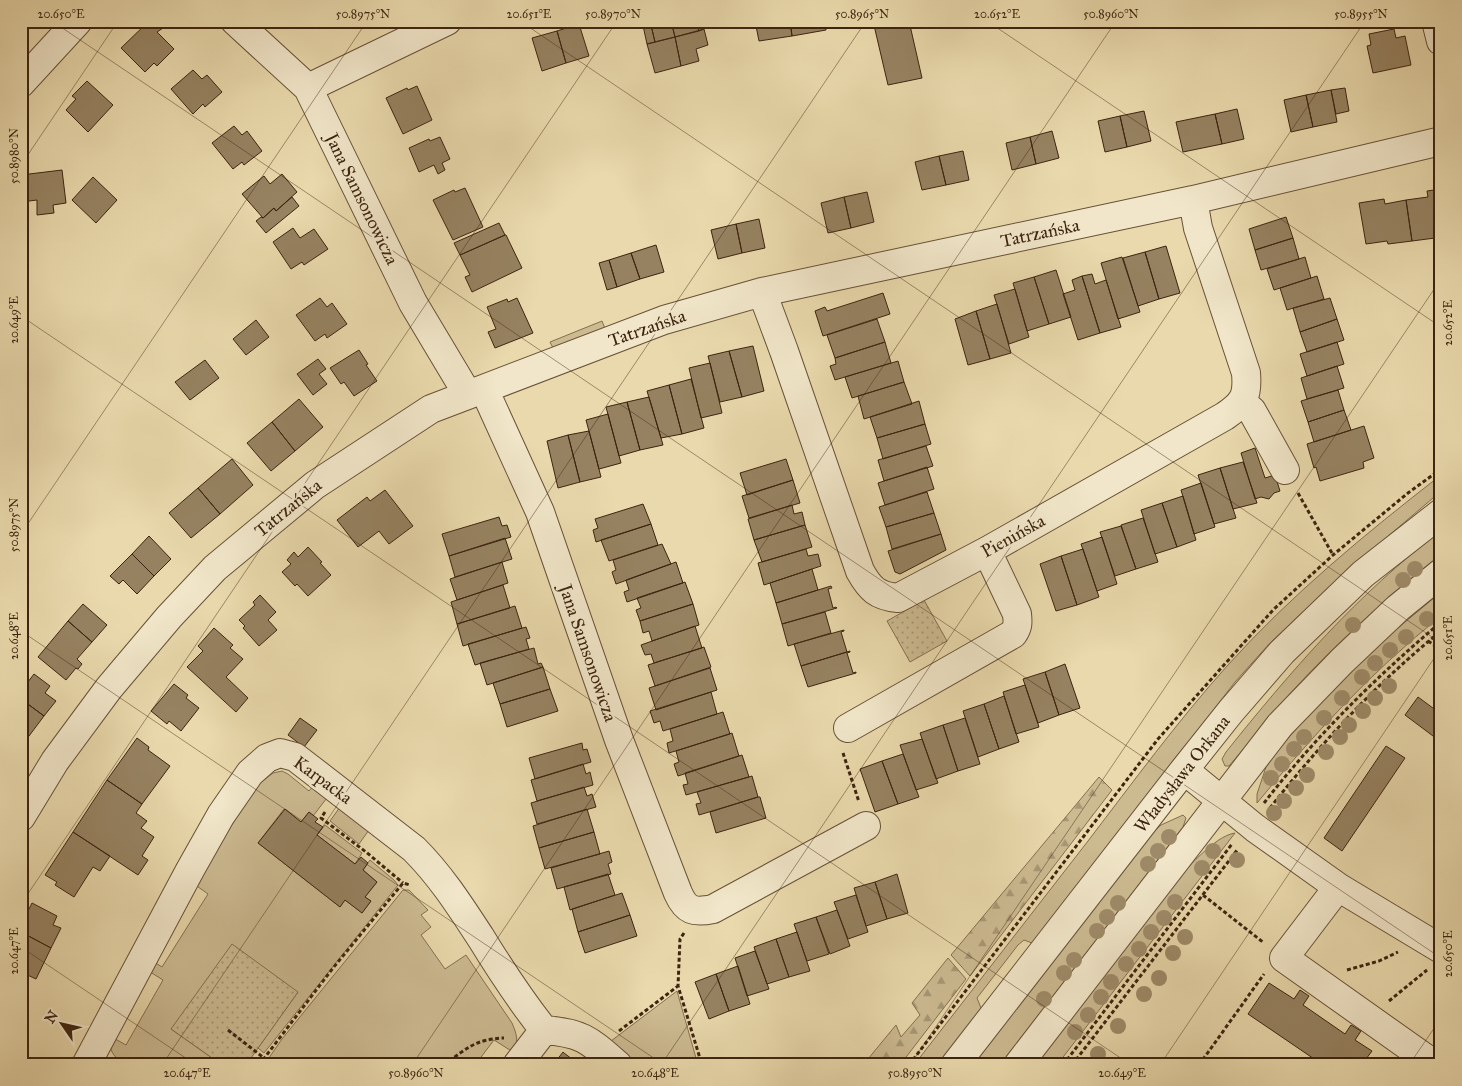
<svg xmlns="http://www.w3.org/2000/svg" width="1462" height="1086" viewBox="0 0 1462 1086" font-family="'IM FELL Great Primer',serif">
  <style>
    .grass { fill: #ccba91; stroke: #846f50 }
    .forest { fill: url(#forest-firs); stroke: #846f50 }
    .park { fill: url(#park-dots); stroke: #846f50 }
    .building { fill: #968261; stroke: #3d2410 }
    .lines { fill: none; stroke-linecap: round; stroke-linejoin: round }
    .minor-casing { stroke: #685137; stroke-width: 30 }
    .path { stroke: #3d2410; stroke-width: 3; stroke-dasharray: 4 2.5; stroke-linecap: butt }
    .minor { stroke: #f1e6c9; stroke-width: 28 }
    .tree { fill: #9e8a68 }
    .ticks { fill: none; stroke: #3d2410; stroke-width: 1; stroke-opacity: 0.45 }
    .labels { text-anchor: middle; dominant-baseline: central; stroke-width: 5; stroke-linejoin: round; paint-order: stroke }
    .street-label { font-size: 18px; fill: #3d2410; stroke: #f1e6c9 }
    .neatline { fill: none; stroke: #3d2410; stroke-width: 2 }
    .ticks-label { font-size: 12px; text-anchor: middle; fill: #3d2410 }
  </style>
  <defs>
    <pattern id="forest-firs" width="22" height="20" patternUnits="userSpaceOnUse" patternTransform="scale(1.25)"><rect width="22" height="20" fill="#ccba91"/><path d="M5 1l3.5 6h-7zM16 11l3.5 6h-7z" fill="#a79775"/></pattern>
    <pattern id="park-dots" width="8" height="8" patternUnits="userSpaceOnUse" patternTransform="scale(1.25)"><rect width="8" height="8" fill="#ccba91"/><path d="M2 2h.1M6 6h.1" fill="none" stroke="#a79775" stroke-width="1.8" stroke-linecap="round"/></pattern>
  </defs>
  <rect width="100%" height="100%" fill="#e9d9ac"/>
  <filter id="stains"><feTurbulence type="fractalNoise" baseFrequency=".004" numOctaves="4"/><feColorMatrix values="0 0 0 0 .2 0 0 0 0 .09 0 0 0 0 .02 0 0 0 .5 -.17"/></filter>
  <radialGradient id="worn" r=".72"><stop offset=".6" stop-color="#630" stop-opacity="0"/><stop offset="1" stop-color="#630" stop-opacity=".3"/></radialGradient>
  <path class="grass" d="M602,321L606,331L553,348L550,342Z
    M1441,475V489L1433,498L1340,577L1269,644L1235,682L1032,943L1024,940L1018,945L977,998L981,1008L979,1012L939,1065H914C972,990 1030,916 1088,841C1133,782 1177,722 1227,666C1291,595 1365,534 1441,475Z
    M1441,531V556C1389,595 1340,640 1296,687C1272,712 1252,740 1229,766H1225L1222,759L1226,752C1290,672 1358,593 1441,531Z
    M1441,592V616C1372,671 1313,735 1257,803V794L1266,767L1282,745L1312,711L1345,676L1386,638Z
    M282,771L288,774L309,791L316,783L330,794L313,816L309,812L301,822L284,809L258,843L340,907L345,900L362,913L371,901L365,897L377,882L363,870L370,860L394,880L398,885L264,1053L258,1048L298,992L171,1029L222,1065H156L150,1061L147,1065H124C114,1056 108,1051 110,1036L126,1045L163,980L147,970L151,960L162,967L208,894L194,884L198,875L260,783L273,773Z
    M340,807L369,830L359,844L330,821Z
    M1183,815L1186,818L1183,827L1000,1065H972L1149,836L1161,825Z
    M325,825L362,853L355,864L317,835Z
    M1235,833L1057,1065H1034L1170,887C1185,871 1214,836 1235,833Z
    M403,890H409L428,910L421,915L431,927L421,935L445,969L466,955L512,1023C517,1035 519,1041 513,1052L494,1040L475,1065H264L282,1039Z
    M677,991L698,1065H637L611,1041Z"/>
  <path class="forest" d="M1099,777L1112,790L970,976L951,955Z
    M948,958L966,979L900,1065H863L896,1025L901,1037L920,1015L912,1003Z"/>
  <path class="park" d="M924,600L947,641L910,662L887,621Z
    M232,944L298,992L246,1065H222L171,1029Z"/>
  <path class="building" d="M149,21H156L163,28L157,32L174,49L157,66L154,63L145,72L121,48Z
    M642,21H650L655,42L647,44Z
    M650,21H671L675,37L655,42Z
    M671,21H696L699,31L675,37Z
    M696,21H702L704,29L699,31Z
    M755,21H790L792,36L759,41Z
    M790,21H825L826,30L792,36Z
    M873,21H909L922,78L888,85Z
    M579,24L589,56L566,63L557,31Z
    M704,29L708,45L696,49L699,61L681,66L675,37Z
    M1394,29L1396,38L1405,36L1411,65L1373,73L1367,46L1371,45L1369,34Z
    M557,31L566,63L542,71L532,38Z
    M675,37L681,66L655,73L647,44Z
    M193,70L202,79L207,75L222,92L205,107L203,104L193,114L171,89Z
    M87,81L113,105L88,132L66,110L76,99L72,96Z
    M417,86L432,120L403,134L386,98L407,88L408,90Z
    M1345,88L1349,111L1336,114L1331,90Z
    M1331,90L1337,122L1313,127L1306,95Z
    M1306,95L1313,127L1291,132L1284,100Z
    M1237,109L1244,139L1222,144L1215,114Z
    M1144,111L1151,141L1127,147L1120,116Z
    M1215,114L1222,144L1183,152L1176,122Z
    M1120,116L1127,147L1105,152L1098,121Z
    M234,126L242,135L247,131L262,151L244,165L242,162L233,169L212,143Z
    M1052,131L1059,158L1036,164L1030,137Z
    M440,137L450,159L442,163L445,170L438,174L434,165L419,172L409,148L429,139L430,141Z
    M1030,137L1036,164L1012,170L1006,143Z
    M963,151L969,180L946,185L939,156Z
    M939,156L946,185L922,190L915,162Z
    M62,170L66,203L53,205L54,213L37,215V200L21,202V175Z
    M282,174L297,192L276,211L274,208L263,218L242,194L264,176L270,184Z
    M93,177L117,200L96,223L72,200Z
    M465,188L483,227L453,240L433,200L454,190L455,192Z
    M1441,189V230L1434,231L1435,238L1412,241L1406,200L1428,197L1427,191Z
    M867,192L874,222L851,228L844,197Z
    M292,197L299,206L266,233L256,221L261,217L263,218L274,208L276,211Z
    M844,197L851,228L828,233L821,203Z
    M1384,199L1385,204L1406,200L1412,241L1388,244L1387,241L1366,244L1359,203Z
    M1286,217L1293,238L1255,250L1249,229Z
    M759,219L765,248L742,253L736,224Z
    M499,223L505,235L460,255L454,243Z
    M736,224L742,253L718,259L711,230Z
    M293,228L300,238L314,229L328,249L304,265L302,262L291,269L273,242Z
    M505,235H506L522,268L472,292L465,277L470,275L460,255Z
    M1293,238L1299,259L1261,270L1255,250Z
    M656,245L664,272L640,279L631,253Z
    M1166,246L1180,293L1159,299L1145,252Z
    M1145,252L1159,299L1138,306L1123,258Z
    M631,253L640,279L617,287L609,260Z
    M1122,257L1140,312L1118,319L1101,263Z
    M1305,257L1311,278L1274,290L1267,269Z
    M609,260L617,287L607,290L599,263Z
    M1056,270L1071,317L1049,324L1034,277Z
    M1092,274L1095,284L1106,280L1121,327L1100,333L1082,276Z
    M1082,276L1100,333L1078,340L1063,294L1075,290L1072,280Z
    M1317,276L1324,299L1287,310L1280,288Z
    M1034,277L1049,324L1027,331L1013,283Z
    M1015,289L1029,337L1009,344L994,295Z
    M883,293L890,314L823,336L815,311L825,307L827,311Z
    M320,298L327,307L332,303L347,324L327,338L325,334L315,341L296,315Z
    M517,298L533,333L495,348L488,332L496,329L487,307L507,299L508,302Z
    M1330,298L1337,319L1300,332L1293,308Z
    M997,304L1011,353L990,359L976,311Z
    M976,311L990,359L968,365L955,319Z
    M877,319L885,342L835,358L827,335Z
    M1337,319L1344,340L1307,352L1300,332Z
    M256,320L269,337L246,355L233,339Z
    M885,342L891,363L835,380L830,366L836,364L835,358Z
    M1337,342L1344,364L1307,376L1300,354Z
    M753,346L764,391L742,397L729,351Z
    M359,350L368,364L366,365L377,381L354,396L344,382L341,384L330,368Z
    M729,351L742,397L720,402L708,356Z
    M318,359L326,369L319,374L327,384L313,395L297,374Z
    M205,360L219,378L190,400L175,382Z
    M898,361L904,382L852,398L845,377Z
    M710,363L722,413L701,418L689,368Z
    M1337,366L1344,388L1307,399L1301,378Z
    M691,379L704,428L682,434L669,385Z
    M904,382L912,404L864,419L858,396Z
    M669,385L682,434L661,438L647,391Z
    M1338,390L1344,410L1308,422L1301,401Z
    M649,397L663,445L640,450L627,402Z
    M299,399L323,427L295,451L272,422Z
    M919,401L925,424L877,438L870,417Z
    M627,402L640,450L619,456L606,407Z
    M1344,410L1351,430L1314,442L1308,422Z
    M608,414L621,463L599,469L586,420Z
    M272,422L295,451L271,471L247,443Z
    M925,424L931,444L883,459L877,438Z
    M1364,426L1374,458L1363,462L1364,468L1320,481L1316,467L1314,468L1307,444Z
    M589,431L601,477L580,482L568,435Z
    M568,435L580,482L558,488L547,441Z
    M926,446L933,466L884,481L878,460Z
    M1255,448L1265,478L1275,475L1280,491L1274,493L1269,499L1261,497L1255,499L1241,453Z
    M232,459L253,485L220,514L198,488Z
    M786,459L793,480L747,495L740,473Z
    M1243,462L1257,503L1233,509L1220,468Z
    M927,467L934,489L885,505L878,483Z
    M1220,468L1236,518L1214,524L1198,475Z
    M793,480L800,503L749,518L742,496Z
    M1201,483L1215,527L1194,534L1181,490Z
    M198,488L220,514L191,538L169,513Z
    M385,490L413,526L389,544L379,531L358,547L337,520L367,497L370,501Z
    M927,492L934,513L886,527L879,507Z
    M1183,496L1196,540L1177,547L1162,503Z
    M1162,503L1177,547L1155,554L1141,510Z
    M643,504L651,524L596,542L593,530L598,528L595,519Z
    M792,505L794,514L802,512L805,525L754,540L748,519Z
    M934,513L941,534L892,549L886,527Z
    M499,517L502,526L507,525L511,537L449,556L442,534Z
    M1143,518L1158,562L1136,569L1121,525Z
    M651,524L658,545L609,561L601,540Z
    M805,525L812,547L762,562L754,540Z
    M1121,526L1136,569L1115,576L1100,532Z
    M941,534L946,550L900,574L895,572L888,551Z
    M149,536L171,559L154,576L132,554Z
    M1102,537L1117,584L1097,591L1081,544Z
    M505,538L512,559L455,577L449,556Z
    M662,544L671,564L616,584L612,572L616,570L613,560Z
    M308,547L322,562L320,563L331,575L308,596L297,584L295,586L282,572L291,564L287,560L294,552L298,557Z
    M806,549L808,556L818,554L821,566L764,585L758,563Z
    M1083,549L1099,597L1077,605L1061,556Z
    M132,554L154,576L137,594L123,580L119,584L110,576Z
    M1061,556L1077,605L1056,611L1040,564Z
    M502,562L508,583L457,600L450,579Z
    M676,562L683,583L627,602L624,592L629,590L626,580Z
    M812,569L818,590L776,603L770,583Z
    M685,582L693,604L640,621L636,610L641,608L637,598Z
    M503,585L510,608L457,624L451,602Z
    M831,586L832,588L828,589L833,608L836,607L837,608L782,624L776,603Z
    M260,595L276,612L268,620L277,630L259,646L243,628L245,626L239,620L255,605L253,602Z
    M83,604L107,625L92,642L68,621Z
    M693,604L699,625L652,641L649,631L643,633L640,621Z
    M515,606L522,628L463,646L457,624Z
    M825,612L831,633L788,646L782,624Z
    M68,621L92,642L77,659L82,664L78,669L76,668L66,680L38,657Z
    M695,626L702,648L654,663L651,654L645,655L641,645Z
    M526,627L530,638L526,639L529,649L475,665L468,644Z
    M214,628L233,645L230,648L243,659L226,677L248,698L236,712L187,667L203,651L198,646Z
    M844,630V631L841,632L847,652L801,666L794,644Z
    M704,647L711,667L655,686L648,665Z
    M534,648L538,664L541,663L543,667L487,685L480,663Z
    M850,651V652L847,653L853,673L856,672V673L808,687L801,666Z
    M1065,664L1080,708L1059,715L1045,672Z
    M543,667L550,689L500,704L493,683Z
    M710,668L717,690L656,710L649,688Z
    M1045,672L1059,715L1038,723L1023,679Z
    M34,674L50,686L45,693L56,701L44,716L21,699V691Z
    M174,684L188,695L186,698L199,708L181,731L169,721L167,724L151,711Z
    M1025,685L1039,727L1016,734L1003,692Z
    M550,689L558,711L507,727L500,704Z
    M711,692L717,714L663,731L660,721L654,723L650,711Z
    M1004,696L1019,742L999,749L984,704Z
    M1418,697L1441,714V742L1405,715Z
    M21,699L44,716L26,740L21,737Z
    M984,704L999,749L978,757L963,711Z
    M723,712L730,734L669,753L667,743L673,741L670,729Z
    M300,718L317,730L304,747L288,735Z
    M965,718L980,764L958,771L943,725Z
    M943,725L958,771L936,779L920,733Z
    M732,733L739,756L678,776L674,764L679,762L676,751Z
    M137,738L149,747L148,750L170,766L142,804L107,780Z
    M922,739L938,783L916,790L900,745Z
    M582,743L583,750L587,749L591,762L535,779L529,758Z
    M1386,746L1405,758L1342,851L1324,838Z
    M903,754L919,797L898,804L882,761Z
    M742,755L749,777L686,795L683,785L688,784L685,773Z
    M882,761L898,804L875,812L860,769Z
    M583,764L586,774L590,772L593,785L537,801L531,780Z
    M752,776L758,797L699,815L696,804L701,803L697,792Z
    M107,780L142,804L136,813L147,821L141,828L154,837L142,856L148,860L138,875L73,832Z
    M584,787L587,796L592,794L596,807L537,824L531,803Z
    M758,797H760L766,818L716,833L710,812Z
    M285,809L301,822L309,812L318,819L315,822L323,827L317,835L355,864L361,857L368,863L363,870L377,882L365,897L371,901L362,913L345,900L340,907L258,843Z
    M587,809L594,832L539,848L533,826Z
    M73,832L110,856L100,871L93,867L74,897L55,885L57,882L45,875Z
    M594,832L600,854L545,869L539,848Z
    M609,851L612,862L608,864L611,874L557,889L551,868Z
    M608,874L615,895L570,910L564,887Z
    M897,874L908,913L887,919L875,882Z
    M875,882L887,919L866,926L854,888Z
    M622,893L630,915L578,932L572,909Z
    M856,895L868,932L848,939L834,902Z
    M32,903L57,916L53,925L61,928L51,948L21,932V925Z
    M837,910L850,946L830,954L816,917Z
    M630,915L637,936L585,953L578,932Z
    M816,917L829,954L807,961L794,924Z
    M21,932L51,948L36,979L21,972Z
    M797,932L810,971L789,977L776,939Z
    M776,939L789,977L767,984L754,947Z
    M755,951L769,989L747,996L735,958Z
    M738,966L750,1004L729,1011L716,974Z
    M716,974L729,1011L709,1019L695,982Z
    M1269,983L1294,999L1300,990L1309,996L1303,1005L1345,1034L1351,1025L1361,1031L1355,1040L1372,1051L1366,1059L1374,1065H1323L1248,1014Z
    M563,1052L564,1053L580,1065H553Z"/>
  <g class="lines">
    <g class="minor-casing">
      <path id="minor" d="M235,21L308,88L413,303L468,395
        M1436,21L1441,41
        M21,83L78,21
        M308,88L447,21
        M762,292L784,351L860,571C870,589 877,596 898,598L987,551L1225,416C1244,403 1248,396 1246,373L1198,228L1193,200
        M484,389L540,512L619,740L678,893C686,911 694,913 713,909L866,826
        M1242,402L1252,411L1285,470
        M848,728L1013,634C1018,627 1018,623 1017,614L987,551
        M1184,770L1255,828L1338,887L1441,949
        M21,817L55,761L109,688L169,617L215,568L315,485L431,409L664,320L762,292L1193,200L1441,141
        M1338,887L1284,958L1435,1065
        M86,1065L190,870L221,815L250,773L267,758L280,753L295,757L414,849C441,876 460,906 481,938C500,969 521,1001 544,1030C583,1033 589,1040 618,1065
        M517,1065L544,1030
        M955,1065L1184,770L1231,711L1282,652L1363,574L1441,513
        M1018,1065L1280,725L1342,661L1398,608L1441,573"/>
    </g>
    <path class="path" d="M1298,493L1333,555
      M1428,641L1441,650
      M843,753L859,802
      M1264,803C1316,736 1376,677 1441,622
      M1270,808C1320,744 1377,683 1441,631
      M325,812L321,818L366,852L403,883
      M1203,895L1264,943
      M684,933L680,939L678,986L702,1065
      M1347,970L1379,961L1398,952
      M1389,1001L1427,970
      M228,1030L264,1058
      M619,1031L678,986
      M259,1065L333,968L403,883L410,885
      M444,1065C466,1049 475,1039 504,1038
      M909,1065L1158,739L1273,610L1333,555L1408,493L1441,469
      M1063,1065L1232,844
      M1072,1065L1238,849
      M1199,1065L1264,974"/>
    <use href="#minor" class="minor"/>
  </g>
  <g class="tree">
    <circle cx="1415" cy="569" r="8"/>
    <circle cx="1403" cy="580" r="8"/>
    <circle cx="1427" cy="619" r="8"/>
    <circle cx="1353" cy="625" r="8"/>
    <circle cx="1406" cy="637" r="8"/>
    <circle cx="1390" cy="650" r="8"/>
    <circle cx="1375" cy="663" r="8"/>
    <circle cx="1362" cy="677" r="8"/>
    <circle cx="1389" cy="686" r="8"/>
    <circle cx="1342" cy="698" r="8"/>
    <circle cx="1375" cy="698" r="8"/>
    <circle cx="1363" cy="711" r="8"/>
    <circle cx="1324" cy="718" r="8"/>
    <circle cx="1349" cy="725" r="8"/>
    <circle cx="1304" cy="737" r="8"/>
    <circle cx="1340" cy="737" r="8"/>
    <circle cx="1294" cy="749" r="8"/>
    <circle cx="1326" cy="752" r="8"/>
    <circle cx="1282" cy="764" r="8"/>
    <circle cx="1307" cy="775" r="8"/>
    <circle cx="1271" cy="778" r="8"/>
    <circle cx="1296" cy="788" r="8"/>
    <circle cx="1284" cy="801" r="8"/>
    <circle cx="1274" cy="813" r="8"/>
    <circle cx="1169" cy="837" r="8"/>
    <circle cx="1158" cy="851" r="8"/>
    <circle cx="1213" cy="851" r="8"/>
    <circle cx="1237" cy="860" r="8"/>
    <circle cx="1148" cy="864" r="8"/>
    <circle cx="1202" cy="868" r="8"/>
    <circle cx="1175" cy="902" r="8"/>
    <circle cx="1118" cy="903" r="8"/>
    <circle cx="1107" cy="917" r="8"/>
    <circle cx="1164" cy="918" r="8"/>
    <circle cx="1097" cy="931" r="8"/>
    <circle cx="1151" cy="932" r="8"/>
    <circle cx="1185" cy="937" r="8"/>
    <circle cx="1139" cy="949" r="8"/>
    <circle cx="1173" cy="953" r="8"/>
    <circle cx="1074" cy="960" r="8"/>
    <circle cx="1126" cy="964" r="8"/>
    <circle cx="1064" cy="973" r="8"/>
    <circle cx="1159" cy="978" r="8"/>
    <circle cx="1111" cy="982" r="8"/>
    <circle cx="1144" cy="994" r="8"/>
    <circle cx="1101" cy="997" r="8"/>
    <circle cx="1044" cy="999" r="8"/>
    <circle cx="1088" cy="1015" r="8"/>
    <circle cx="1118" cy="1026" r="8"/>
    <circle cx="1075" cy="1032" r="8"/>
    <circle cx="1098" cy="1054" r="8"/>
  </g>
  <path class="ticks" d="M52,21L1441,958M520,21L1441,643M987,21L1441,327M21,165L118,21M21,316L1131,1065M21,534L367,21M21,631L664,1065M21,904L617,21M21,947L196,1065M162,1065L866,21M412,1065L1116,21M661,1065L1365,21M910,1065L1441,279M1160,1065L1441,648M1409,1065L1441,1018"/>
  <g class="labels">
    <g class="street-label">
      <text transform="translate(362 199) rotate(64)">Jana Samsonowicza</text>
      <text transform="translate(1040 233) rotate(-12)">Tatrzańska</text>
      <text transform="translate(647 328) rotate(-19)">Tatrzańska</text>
      <text transform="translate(288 508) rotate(-39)">Tatrzańska</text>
      <text transform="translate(1013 536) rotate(-29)">Pienińska</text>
      <text transform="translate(588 653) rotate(71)">Jana Samsonowicza</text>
      <text transform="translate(1182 774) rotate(-52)">Władysława Orkana</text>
      <text transform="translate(323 780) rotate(36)">Karpacka</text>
    </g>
  </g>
  <rect width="1462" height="1086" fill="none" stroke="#e9d9ac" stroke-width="55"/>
  <g transform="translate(62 1024) rotate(304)" stroke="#f1e6c9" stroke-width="4" paint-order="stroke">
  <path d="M0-4L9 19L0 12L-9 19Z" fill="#3d2410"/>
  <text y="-8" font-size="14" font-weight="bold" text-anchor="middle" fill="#3d2410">N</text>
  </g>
  <rect x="28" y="28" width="1406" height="1030" class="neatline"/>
  <g class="ticks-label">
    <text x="61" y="18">20.650°E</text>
    <text x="363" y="18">50.8975°N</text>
    <text x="529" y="18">20.651°E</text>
    <text x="613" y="18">50.8970°N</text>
    <text x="862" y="18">50.8965°N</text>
    <text x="997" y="18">20.652°E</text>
    <text x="1111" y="18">50.8960°N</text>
    <text x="1361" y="18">50.8955°N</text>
    <text transform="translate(14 156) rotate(-90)" y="4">50.8980°N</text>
    <text transform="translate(14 320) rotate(-90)" y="4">20.649°E</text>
    <text transform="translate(1448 323) rotate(-90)" y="4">20.652°E</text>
    <text transform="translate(14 525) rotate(-90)" y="4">50.8975°N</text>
    <text transform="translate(14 636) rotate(-90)" y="4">20.648°E</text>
    <text transform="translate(1448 638) rotate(-90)" y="4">20.651°E</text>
    <text transform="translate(14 951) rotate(-90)" y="4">20.647°E</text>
    <text transform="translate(1448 954) rotate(-90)" y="4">20.650°E</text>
    <text x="187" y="1077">20.647°E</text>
    <text x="416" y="1077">50.8960°N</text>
    <text x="655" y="1077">20.648°E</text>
    <text x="915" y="1077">50.8950°N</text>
    <text x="1122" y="1077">20.649°E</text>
  </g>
  <rect width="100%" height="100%" filter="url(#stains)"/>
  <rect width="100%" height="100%" fill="url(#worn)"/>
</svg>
